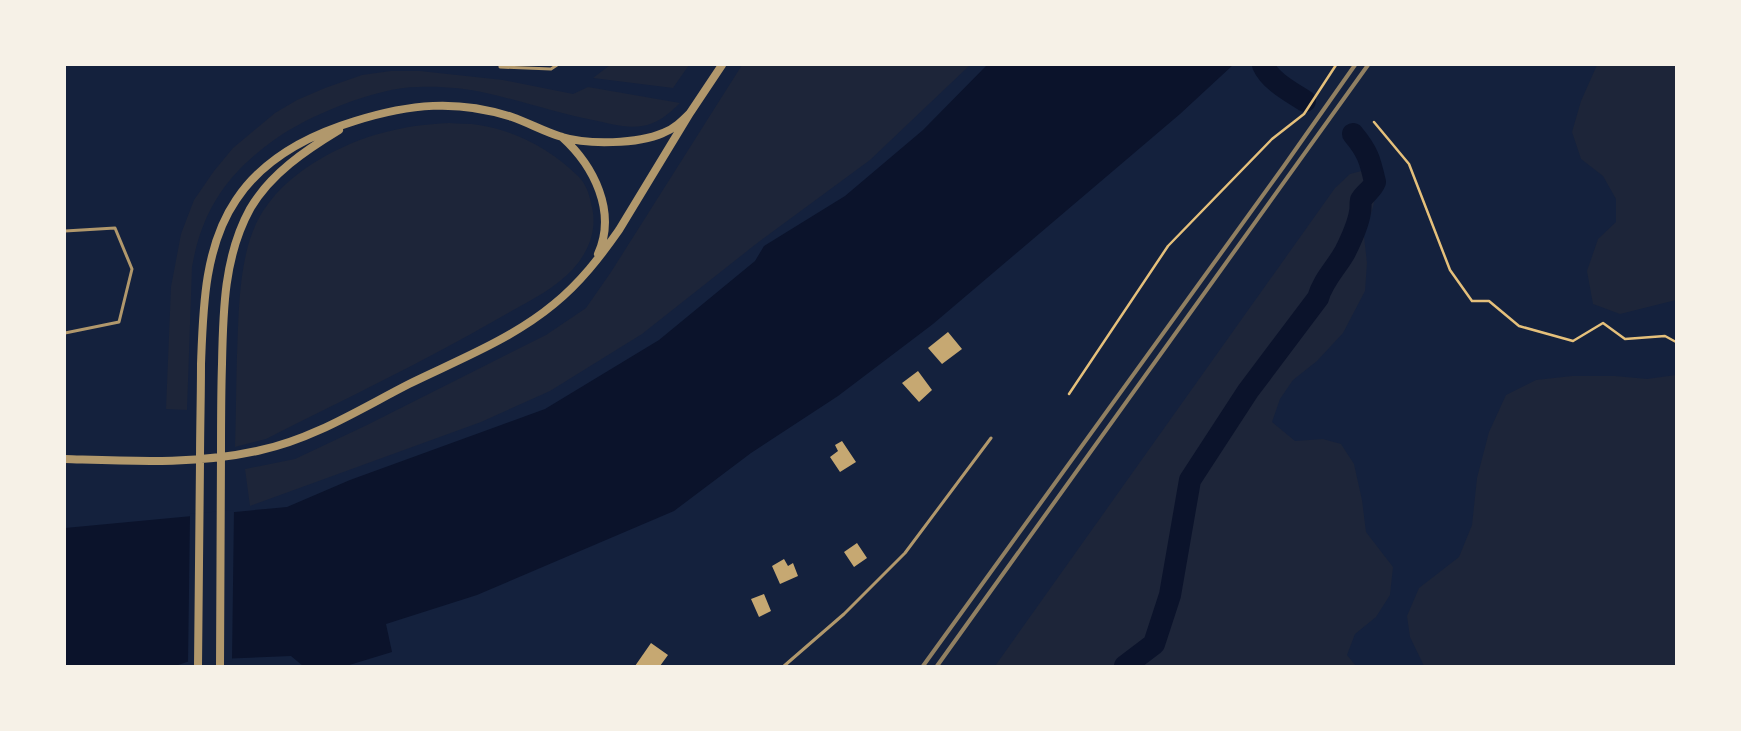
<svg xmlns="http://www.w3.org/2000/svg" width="1741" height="731" viewBox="0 0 1741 731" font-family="Rubik,sans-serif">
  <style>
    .green { fill: #1d2539 }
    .water { fill: #0b132b }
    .pier { fill: #14213d }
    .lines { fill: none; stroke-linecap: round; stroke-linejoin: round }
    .river { stroke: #0b132b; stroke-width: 22 }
    .building { fill: #c6a872 }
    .path { stroke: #e5c07b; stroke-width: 2.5 }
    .service { stroke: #b1986c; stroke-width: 3 }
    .tertiary { stroke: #b1986c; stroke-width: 8 }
    .rail { stroke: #918062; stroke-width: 4 }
  </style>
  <rect width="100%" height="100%" fill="#14213d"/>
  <path class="green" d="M610,65H689L673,88L593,78Z
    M742,65H970L870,160L756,244L642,334L550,391L481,422L250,506L245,469L295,459L367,425L546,335L586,308L611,272Z
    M1597,65H1676V300L1620,314L1593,304L1587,271L1598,239L1616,222V199L1603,176L1581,159L1572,132L1581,101Z
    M391,71H420L503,80L573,94L588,87L680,103C669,114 657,124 642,126C626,129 608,123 593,120C556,113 522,101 486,93C465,88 440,86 418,87C377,87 307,116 274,140C227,174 202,210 192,267L187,410L166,409L171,287L181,234L194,200L214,171L233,148L275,113L297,100L325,88L362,75Z
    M449,123C459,124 469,123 479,125C517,131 551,150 578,176C586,184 589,193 591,203C598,228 590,250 573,269C554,290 525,303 501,317C425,361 345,399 266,439L235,447C236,416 236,386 237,355C239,310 238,250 263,211C278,188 299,171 322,158C362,135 403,125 449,123Z
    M1365,170L1379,181L1373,207L1364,236L1367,263L1365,291L1343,333L1317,361L1293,380L1280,399L1272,422L1295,441L1323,439L1341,444L1354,464L1362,500L1366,532L1393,567L1390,595L1376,617L1355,634L1347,655L1356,666H995L1335,188L1350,174Z
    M1676,375V666H1424L1410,637L1407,616L1419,588L1459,557L1472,525L1477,478L1489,432L1506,395L1536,380L1572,376H1615L1647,379Z"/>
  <path class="water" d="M987,65H1233L1180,114L933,324L838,396L751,453L674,511L477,595L386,624L392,652L346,666H303L291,656L193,660L175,666H65V528L287,507L350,480L545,409L659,340L755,261L764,246L845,196L923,130Z"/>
  <path class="pier" d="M234,510L232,661L193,663L188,664L190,514Z"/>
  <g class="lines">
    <path class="river" d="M1263,65C1270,81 1291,92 1305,101
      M1125,666L1154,644L1170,595L1190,480L1248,391L1318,298C1323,280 1336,268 1345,252C1351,240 1358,225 1360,212C1361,208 1360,205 1361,200C1365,193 1372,190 1375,182C1370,160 1368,152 1353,134"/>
  </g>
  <path class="building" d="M948,332L962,349L942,364L928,348Z
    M918,371L932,390L919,402L902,383Z
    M842,441L856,462L840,472L830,457L838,451L835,445Z
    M857,543L867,558L854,567L844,552Z
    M784,559L788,566L793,563L798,576L780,584L772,566Z
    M764,594L771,611L759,617L751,599Z
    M651,643L668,655L660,666H635Z"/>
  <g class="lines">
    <path class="path" d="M1374,122L1409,164L1450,270L1472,301H1489L1519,326L1573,341L1603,323L1625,339L1665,336L1676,342
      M1069,394L1168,246L1272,139L1304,114L1336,65"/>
    <path class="service" d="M500,65V67L551,69L557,65
      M65,231L115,228L132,269L119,322L65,333
      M784,666L844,614L905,553L991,438"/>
    <path class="tertiary" d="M562,137C594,166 617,212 598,254
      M65,459C129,461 198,465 261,450C313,439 362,408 409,384C458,360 512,339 554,304C580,283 600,257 619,230L690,113L722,65
      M198,666C199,598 199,530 200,462C200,429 201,397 201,364C203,310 204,247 236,200C263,159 309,135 355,121C409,104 457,99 512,117C529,123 545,132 562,137C588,145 638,144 663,133C674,129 682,121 690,113
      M220,666C220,595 221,525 221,454C221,424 221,394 222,364C223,311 224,256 250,209C270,174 306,150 339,130"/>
    <path class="rail" d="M923,666L1284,166L1355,65
      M937,666L1368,65"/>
  </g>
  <rect width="1741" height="731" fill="none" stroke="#f6f1e7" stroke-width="132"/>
</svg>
